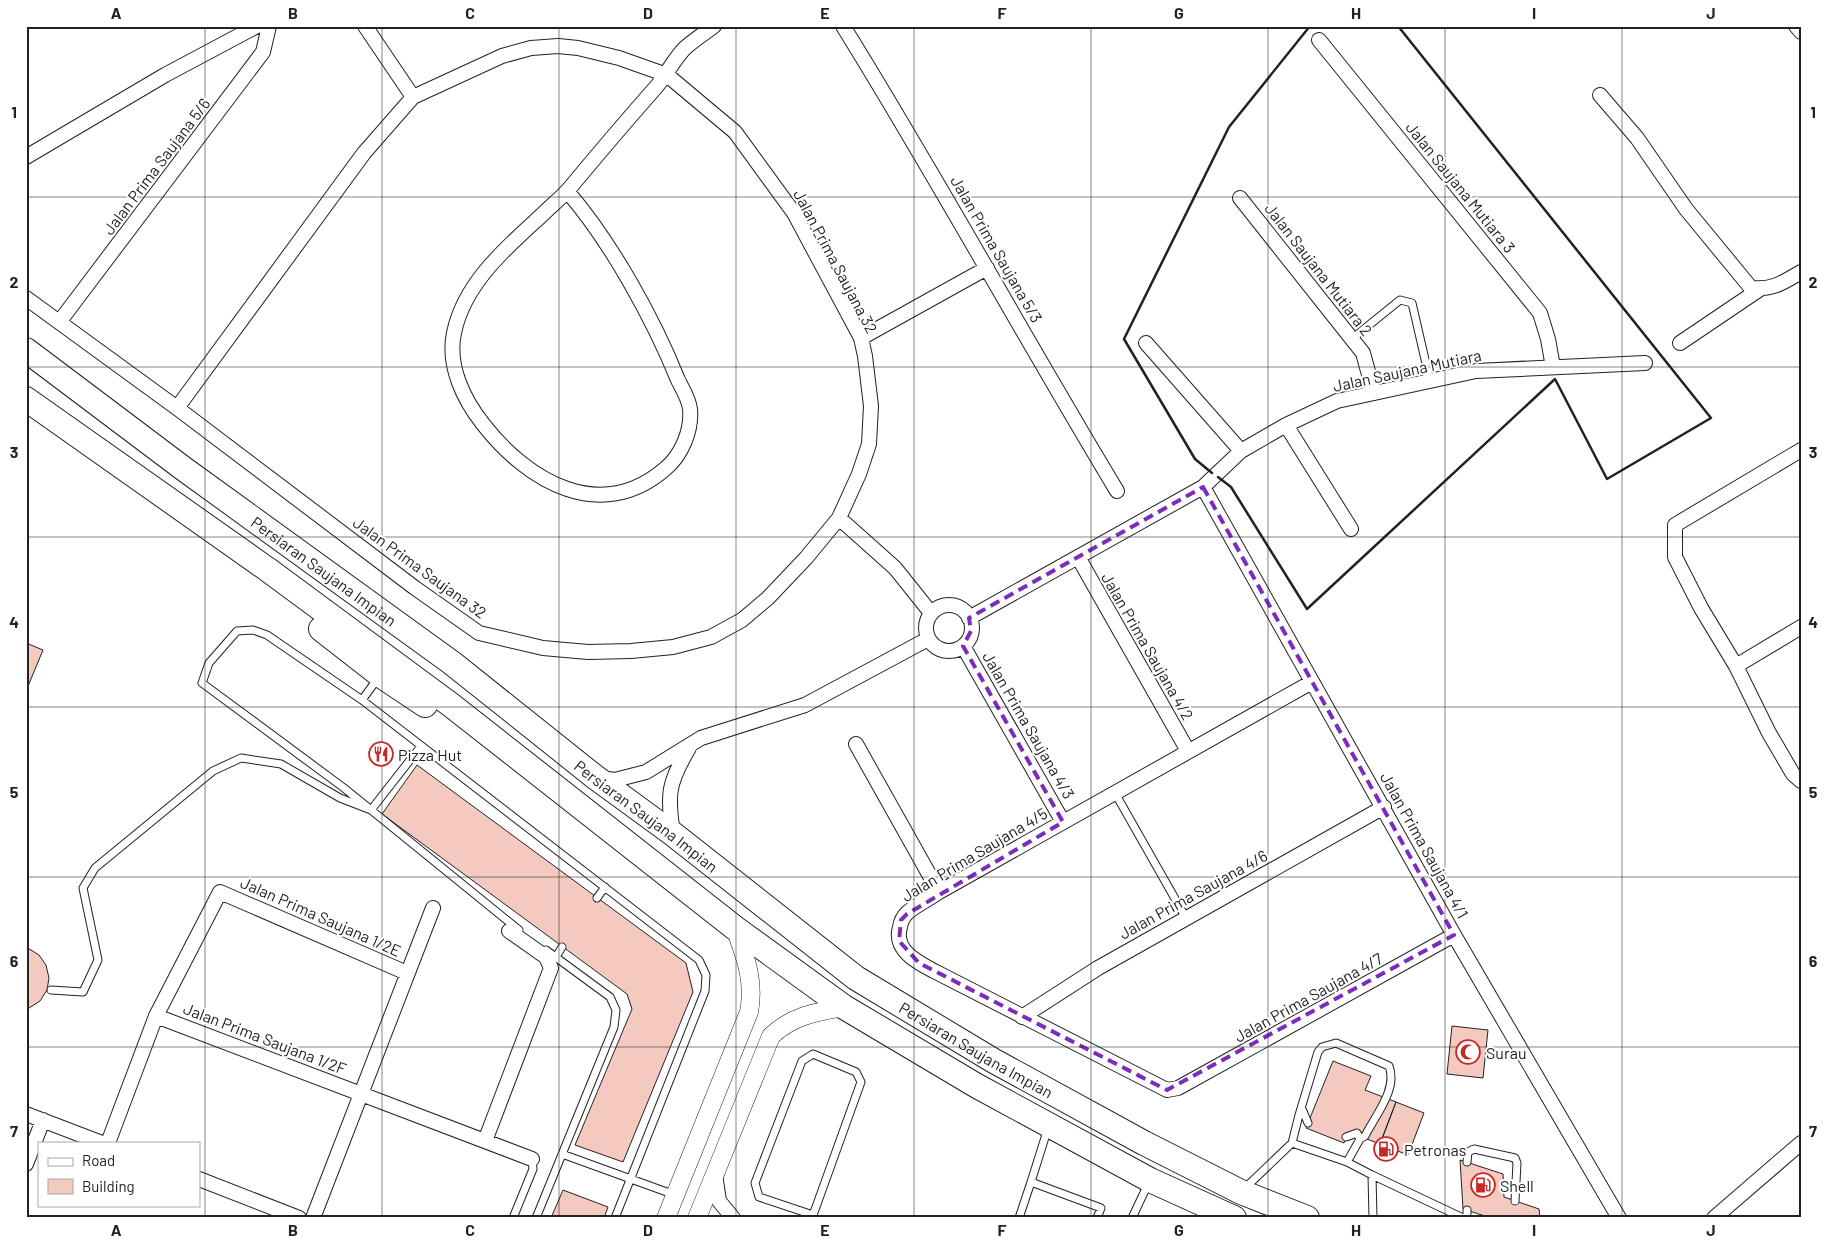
<svg xmlns="http://www.w3.org/2000/svg" width="1827" height="1244" viewBox="0 0 1827 1244" font-family="Barlow,sans-serif">
  <style>
    .building { fill: #f3c9c0; stroke: #222 }
    .lines { fill: none; stroke-linecap: round; stroke-linejoin: round }
    .service-casing { stroke: #222; stroke-width: 9 }
    .minor-casing { stroke: #222; stroke-width: 16 }
    .tertiary-casing { stroke: #222; stroke-width: 19 }
    .trunk-casing { stroke: #222; stroke-width: 26 }
    .service { stroke: #fff; stroke-width: 7 }
    .minor { stroke: #fff; stroke-width: 14 }
    .tertiary { stroke: #fff; stroke-width: 18 }
    .trunk { stroke: #fff; stroke-width: 24 }
    .wall { stroke: #222; stroke-width: 2.5 }
    .marked { fill: none; stroke: #7b2cbf; stroke-width: 4; stroke-dasharray: 10 6; stroke-linejoin: round }
    .grid { fill: none; stroke: #222; stroke-width: 1; stroke-opacity: 0.55 }
    .labels { text-anchor: middle; dominant-baseline: central; stroke-width: 4; stroke-linejoin: round; paint-order: stroke }
    .street-label { font-size: 16px; fill: #222; stroke: #fff }
    .poi-label { font-size: 16px; fill: #222; stroke: #fff; text-anchor: start }
    .neatline { fill: none; stroke: #222; stroke-width: 2 }
    .grid-label { font-size: 16px; text-anchor: middle; font-weight: bold; fill: #222 }
  </style>
  <rect width="100%" height="100%" fill="#fff"/>
  <path class="building" d="M26,643L43,650L26,691Z
    M417,765L686,963L693,992L623,1162L575,1145L632,1009L627,994L382,814Z
    M26,947L39,955L46,965L49,978L47,990L40,1001L26,1010Z
    M1452,1026L1488,1030L1483,1078L1447,1074Z
    M1333,1061L1371,1076L1365,1090L1396,1102L1380,1144L1348,1132L1344,1143L1306,1128Z
    M1396,1102L1424,1113L1408,1155L1380,1144Z
    M1460,1160L1503,1174L1504,1197L1539,1209L1540,1218H1491L1463,1209Z
    M563,1190L608,1207L604,1218H551Z"/>
  <g class="lines">
    <g class="service-casing">
      <path id="service" d="M1353,338L1400,300L1412,303L1430,381
        M362,700L378,678
        M1115,793L1186,918
        M597,898L605,887
        M519,930L344,788L202,683L209,663L237,631L253,630L267,635L362,700L699,960L706,975L705,991L615,1218
        M556,957L562,947
        M51,990L83,992L98,960L83,888L95,868L213,771L241,758L281,764L340,798L371,810L421,746
        M1299,1115L1318,1052L1322,1047L1336,1043L1389,1066C1398,1089 1375,1116 1365,1136L1360,1139
        M1346,1137L1357,1133L1360,1139L1347,1162
        M1292,1143L1299,1115L1303,1111L1308,1123
        M562,1154L675,1195
        M1467,1162L1468,1152L1474,1149L1515,1158L1517,1163L1515,1201
        M1372,1175L1463,1218
        M1031,1182L1048,1128
        M1245,1188L1292,1143L1347,1162L1372,1175L1373,1218
        M513,1218L533,1169L532,1159
        M536,1218L614,1027L616,1010L610,997L546,950
        M812,1218L861,1082L856,1072L813,1054L802,1061L755,1183L759,1197L813,1215
        M1019,1218L1031,1182L1101,1208L1097,1218
        M1132,1218L1148,1184
        M1467,1218V1210"/>
    </g>
    <g class="minor-casing">
      <path id="minor" d="M365,26L413,97
        M843,26C938,179 1024,337 1117,491
        M1796,26L1801,32
        M1319,40L1540,313L1548,339L1553,367
        M1600,95L1637,138L1686,209L1751,288C1773,290 1782,283 1801,272
        M26,157L165,75L257,26
        M567,191C611,242 653,318 678,380C682,388 689,399 690,409C692,430 682,455 665,469C601,524 528,482 483,424C464,400 447,366 454,333C464,283 507,247 543,214C551,206 561,198 569,189C598,154 627,120 657,86C667,74 674,59 685,48C694,40 705,33 714,26
        M1240,198L1363,353L1374,393
        M26,298L177,408L415,588L479,633L543,648L588,652L631,651L673,647L711,637L742,620L768,598L806,558L839,518L859,474L869,444L871,406L865,356L861,338L794,213L735,132L667,75L619,58L578,48L558,46L531,48L502,56L413,97L364,153L177,408
        M60,321L263,52L269,26
        M861,338L987,268
        M1146,343L1241,451
        M1680,343L1760,289
        M1286,425L1351,529
        M1801,450L1675,525V557L1701,608L1736,666L1769,733L1793,774L1801,781
        M1203,487L1454,935L1619,1218
        M839,518L895,568L931,613
        M1078,557L1188,751
        M926 628a23 23 0 1 1 46 0a23 23 0 1 1-46 0Z
        M969,618L1203,487L1241,451L1286,425L1337,401L1476,371L1645,363
        M963,646L1063,822
        M1736,666L1801,627
        M1312,682L939,892C929,899 916,905 907,913C903,917 901,921 900,927C893,950 917,962 934,971L1167,1090L1178,1088L1454,935
        M856,744L939,892
        M600,778L615,780L646,772L701,738L805,705L928,639
        M673,834C667,795 668,783 689,748
        M156,1016L532,1159
        M1022,1017L1098,968L1384,807
        M26,1114L102,1143
        M485,1141L551,968L546,957L509,931
        M108,1143L156,1016L220,892L407,973
        M26,1164L43,1120
        M715,1174L719,1201L733,1218
        M199,1179L299,1218
        M313,1218L433,908
        M1714,1218L1801,1143"/>
    </g>
    <g class="tertiary-casing">
      <path id="tertiary" d="M666,1218L749,1012C755,981 745,956 735,928
        M697,1218L771,1036C792,1016 816,1012 844,1007"/>
    </g>
    <g class="trunk-casing">
      <g id="trunk">
        <path id="s1" d="M26,350L184,469L452,663L595,777L673,834L856,978L994,1061L1144,1143L1241,1192L1307,1218"/>
        <path d="M26,399L267,569L451,705L735,928L844,1007L977,1086L1150,1180L1234,1218"/>
        <path d="M321,629L380,675L425,705"/>
      </g>
    </g>
    <use href="#service" class="service"/>
    <use href="#minor" class="minor"/>
    <use href="#tertiary" class="tertiary"/>
    <use href="#trunk" class="trunk"/>
    <path class="wall" d="M1212,473L1195,459L1124,339L1229,127L1310,26
      M1218,477L1231,487L1307,609L1555,379L1607,479L1711,418L1398,26"/>
  </g>
  <path class="marked" d="M1203,487L1454,935L1167,1090L919,963L899,941L901,920L907,914L1063,822L963,646L971,631L969,618Z"/>
  <path class="grid" d="M205,26V1218M382,26V1218M559,26V1218M736,26V1218M914,26V1218M1091,26V1218M1268,26V1218M1445,26V1218M1622,26V1218M26,197H1801M26,367H1801M26,537H1801M26,707H1801M26,877H1801M26,1047H1801"/>
  <defs>
    <g id="restaurant-ring" transform="scale(1.25)"><circle r="9.5" fill="#fff" stroke="#c62828" stroke-width="1.5"/><path d="M-5-6h1v4h1v-4h1v4h1v-4h1v5L-1.5 .5V6h-2V.5L-5-1ZM5-6V6H3V1.5H1.5Q1.5-4 5-6Z" fill="#c62828"/></g>
    <g id="mosque-ring" transform="scale(1.25)"><circle r="9.5" fill="#fff" stroke="#c62828" stroke-width="1.5"/><path d="M3.5-4.9A6 6 0 1 0 3.5 4.9A5 5 0 1 1 3.5-4.9Z" fill="#c62828"/></g>
    <g id="fuel-ring" transform="scale(1.25)"><circle r="9.5" fill="#fff" stroke="#c62828" stroke-width="1.5"/><path d="M-5.5-6h7V0h2V4h1.3V-2.5L3-4.5l.8-.8L6-3V5H2.5V1h-1V6h-7ZM-4.2-4.7v3.2H.2V-4.7Z" fill="#c62828"/></g>
  </defs>
  <g fill-rule="evenodd">
    <use href="#restaurant-ring" x="381" y="754"/>
    <use href="#mosque-ring" x="1468" y="1052"/>
    <use href="#fuel-ring" x="1386" y="1149"/>
    <use href="#fuel-ring" x="1483" y="1185"/>
  </g>
  <g class="labels">
    <g class="street-label">
      <text transform="translate(156 166) rotate(-53)">Jalan Prima Saujana 5/6</text>
      <text transform="translate(1461 187) rotate(51)">Jalan Saujana Mutiara 3</text>
      <text transform="translate(997 249) rotate(60)">Jalan Prima Saujana 5/3</text>
      <text transform="translate(836 261) rotate(62)">Jalan Prima Saujana 32</text>
      <text transform="translate(1319 269) rotate(52)">Jalan Saujana Mutiara 2</text>
      <text transform="translate(1407 370) rotate(-12)">Jalan Saujana Mutiara</text>
      <text transform="translate(420 567) rotate(36)">Jalan Prima Saujana 32</text>
      <text stroke="none"><textPath href="#s1" startOffset="371">Persiaran Saujana Impian</textPath></text>
      <text transform="translate(1148 646) rotate(60)">Jalan Prima Saujana 4/2</text>
      <text transform="translate(1029 725) rotate(60)">Jalan Prima Saujana 4/3</text>
      <text stroke="none"><textPath href="#s1" startOffset="776">Persiaran Saujana Impian</textPath></text>
      <text transform="translate(1425 845) rotate(61)">Jalan Prima Saujana 4/1</text>
      <text transform="translate(974 854) rotate(-31)">Jalan Prima Saujana 4/5</text>
      <text transform="translate(1193 894) rotate(-29)">Jalan Prima Saujana 4/6</text>
      <text transform="translate(321 916) rotate(24)">Jalan Prima Saujana 1/2E</text>
      <text transform="translate(1308 997) rotate(-29)">Jalan Prima Saujana 4/7</text>
      <text transform="translate(265 1038) rotate(21)">Jalan Prima Saujana 1/2F</text>
      <text stroke="none"><textPath href="#s1" startOffset="1181">Persiaran Saujana Impian</textPath></text>
    </g>
    <g class="poi-label">
      <text x="398" y="754">Pizza Hut</text>
      <text x="1486" y="1052">Surau</text>
      <text x="1404" y="1149">Petronas</text>
      <text x="1500" y="1185">Shell</text>
    </g>
  </g>
  <rect width="1827" height="1244" fill="none" stroke="#ffffff" stroke-width="55"/>
  <rect x="38" y="1142" width="162" height="65" fill="#ffffff" stroke="#a7a7a7"/>
  <rect x="48" y="1158" width="25" height="8" fill="#ffffff" stroke="#a7a7a7"/>
  <text x="82" y="1166" font-size="15" fill="#222222">Road</text>
  <rect x="48" y="1179" width="25" height="15" fill="#f3c9c0" stroke="#a7a7a7"/>
  <text x="82" y="1192" font-size="15" fill="#222222">Building</text>
  <rect x="28" y="28" width="1772" height="1188" class="neatline"/>
  <g class="grid-label">
    <text x="116" y="19">A</text>
    <text x="293" y="19">B</text>
    <text x="470" y="19">C</text>
    <text x="648" y="19">D</text>
    <text x="825" y="19">E</text>
    <text x="1002" y="19">F</text>
    <text x="1179" y="19">G</text>
    <text x="1356" y="19">H</text>
    <text x="1534" y="19">I</text>
    <text x="1711" y="19">J</text>
    <text x="14" y="118">1</text>
    <text x="1813" y="118">1</text>
    <text x="14" y="288">2</text>
    <text x="1813" y="288">2</text>
    <text x="14" y="458">3</text>
    <text x="1813" y="458">3</text>
    <text x="14" y="628">4</text>
    <text x="1813" y="628">4</text>
    <text x="14" y="798">5</text>
    <text x="1813" y="798">5</text>
    <text x="14" y="967">6</text>
    <text x="1813" y="967">6</text>
    <text x="14" y="1137">7</text>
    <text x="1813" y="1137">7</text>
    <text x="116" y="1236">A</text>
    <text x="293" y="1236">B</text>
    <text x="470" y="1236">C</text>
    <text x="648" y="1236">D</text>
    <text x="825" y="1236">E</text>
    <text x="1002" y="1236">F</text>
    <text x="1179" y="1236">G</text>
    <text x="1356" y="1236">H</text>
    <text x="1534" y="1236">I</text>
    <text x="1711" y="1236">J</text>
  </g>
</svg>
